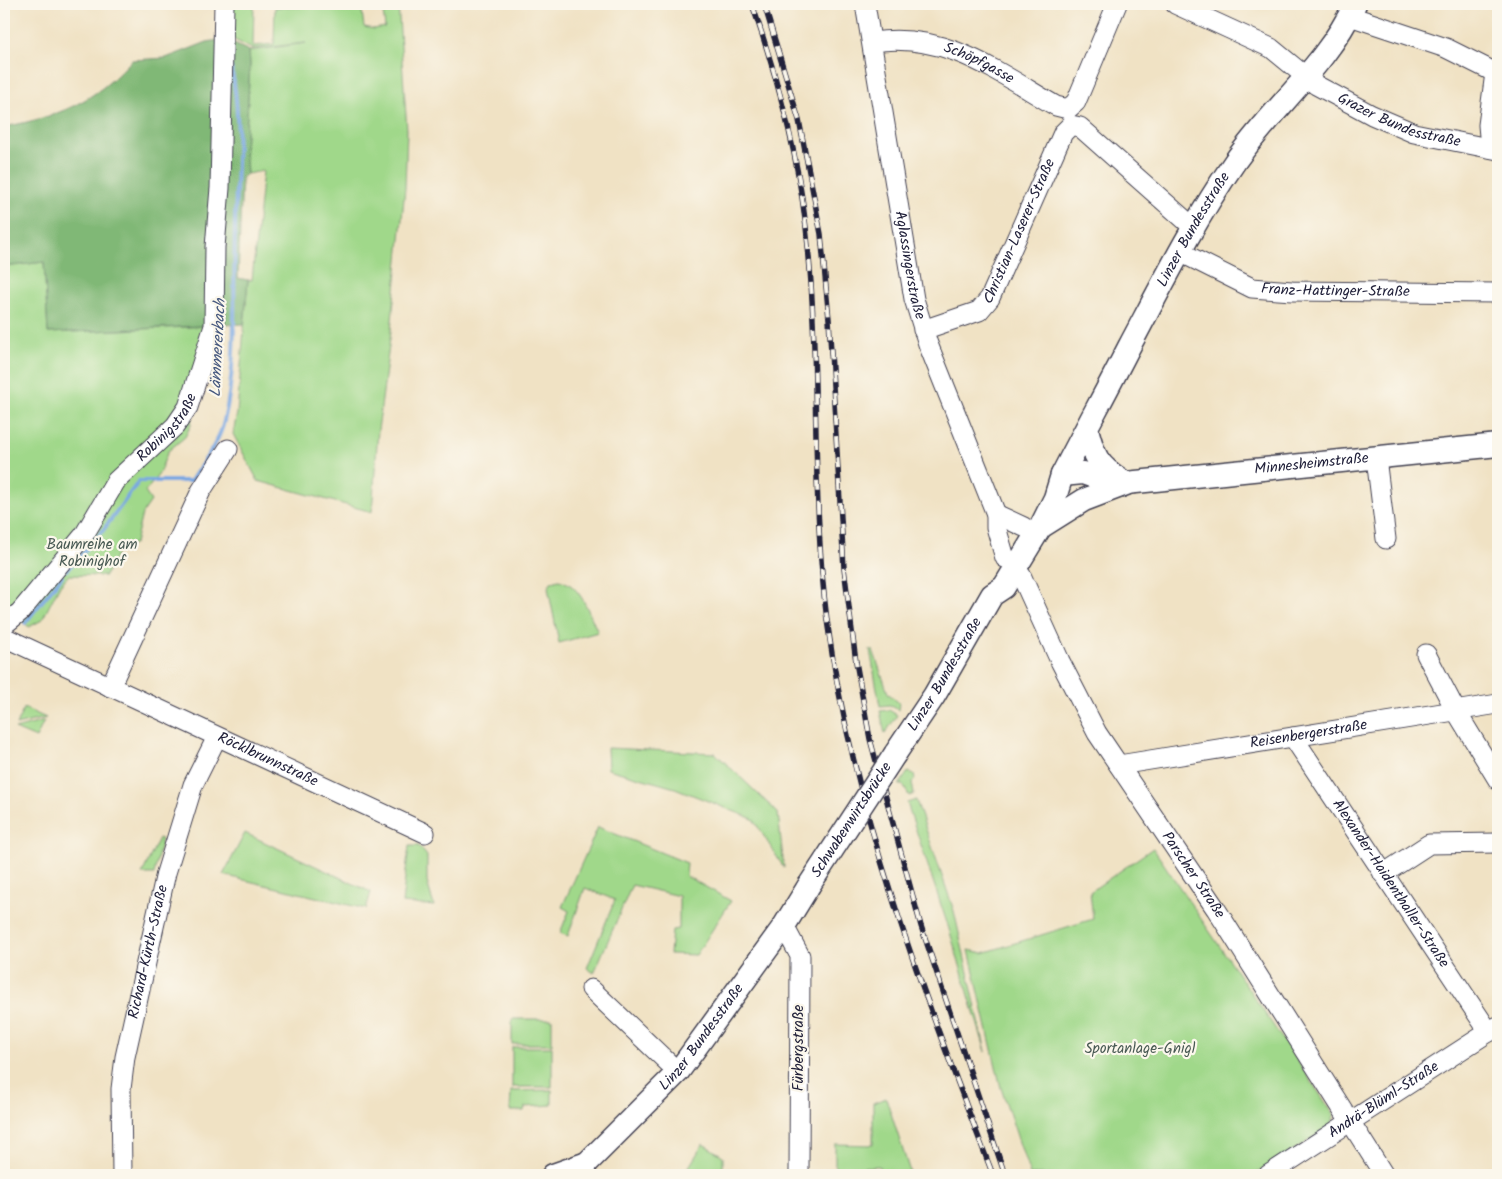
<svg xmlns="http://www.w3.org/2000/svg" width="1502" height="1179" viewBox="0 0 1502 1179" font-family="Kalam,sans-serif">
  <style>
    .green { fill: #a0d88a; stroke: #617d62 }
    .forest { fill: #80b876; stroke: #516d58 }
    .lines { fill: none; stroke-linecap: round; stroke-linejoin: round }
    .stream { stroke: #79a7e2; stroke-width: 4 }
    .minor-casing { stroke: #413f50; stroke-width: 21 }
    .major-casing { stroke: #413f50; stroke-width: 25 }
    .minor { stroke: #fff; stroke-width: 19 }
    .major { stroke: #fff; stroke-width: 22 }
    .rail-casing { stroke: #22223b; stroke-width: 5.5 }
    .rail { stroke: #fbf7ec; stroke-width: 4; stroke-dasharray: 11; stroke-linecap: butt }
    .major-bridge-casing { stroke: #413f50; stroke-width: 25; stroke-linecap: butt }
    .major-bridge { stroke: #fff; stroke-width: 22 }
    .labels { text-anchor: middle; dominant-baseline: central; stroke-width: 4.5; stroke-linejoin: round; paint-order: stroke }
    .street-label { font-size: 15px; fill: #22223b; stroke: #fbf7ec }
    .park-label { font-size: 15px; fill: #485953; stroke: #fbf7ec }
    .water-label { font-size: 16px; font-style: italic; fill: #45577e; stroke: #fbf7ec }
  </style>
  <rect width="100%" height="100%" fill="#fbf7ec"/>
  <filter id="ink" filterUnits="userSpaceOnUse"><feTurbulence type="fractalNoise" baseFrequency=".02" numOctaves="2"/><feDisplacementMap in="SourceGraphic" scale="10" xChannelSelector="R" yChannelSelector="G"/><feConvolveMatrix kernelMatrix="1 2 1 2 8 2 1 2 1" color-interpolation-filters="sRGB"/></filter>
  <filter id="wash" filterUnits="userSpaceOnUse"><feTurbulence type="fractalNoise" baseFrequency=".0096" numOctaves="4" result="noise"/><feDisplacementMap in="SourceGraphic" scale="20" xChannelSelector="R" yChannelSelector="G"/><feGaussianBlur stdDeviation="1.12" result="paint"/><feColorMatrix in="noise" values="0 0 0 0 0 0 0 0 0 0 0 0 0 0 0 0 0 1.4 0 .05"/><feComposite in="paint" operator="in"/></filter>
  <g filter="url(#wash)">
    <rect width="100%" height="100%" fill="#f0e2c4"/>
    <path class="green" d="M230,4H254L253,46L274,44L275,7H300L301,4H361L364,27L374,29L385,27L382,4H398L407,130L405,188L391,331L378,430L372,512L258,481L233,434L237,413L248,280H252L263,171L247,174L245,151L250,64L249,51L306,43L252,49L227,36Z
      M44,262L48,333L214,326L201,379L110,495L193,409L191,425L185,437L168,451L159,474L145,492L151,501L142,514L135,543L118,551L105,576L69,575L60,585L42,620L29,627L18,618L4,622V267Z
      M559,580C582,585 588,613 598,632L559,643L548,588L551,582Z
      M870,650H873L888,693L899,703L898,710L890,705L880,706Z
      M24,708L46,718L16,725Z
      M889,710L897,715L885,734L880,711Z
      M44,721L36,738L15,729Z
      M607,748L715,753L778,813L784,868L753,819L675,788L608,769Z
      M908,772L914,774L915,779L912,783L914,794L909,796L903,785H899Z
      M916,800L954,911L986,1052L949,929L907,803Z
      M598,827L687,863L686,876L731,901L696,955L670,954L672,930L679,929V896L632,885L594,973L587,968L615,900L585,888L568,936L560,933L569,911L562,907Z
      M245,833L371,892L366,909L223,875Z
      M159,838L162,839L154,874H142Z
      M409,846H419L427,856V882L434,906L402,903Z
      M1153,848L1334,1115L1332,1126L1254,1175H1030L1001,1088L969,950L983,953L1093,919L1090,892Z
      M512,1019H552V1044H512Z
      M512,1047H552V1087H512Z
      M552,1090V1105L525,1107L524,1111H510L511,1091Z
      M886,1098L911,1175H880L879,1166L864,1167L861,1175H835V1144L873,1145V1103Z
      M703,1144L723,1156V1175H684Z"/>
    <path class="forest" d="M224,39L249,51L250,64L245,151L247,174L242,177L238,278L248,280L244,324L48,333L44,262L4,267V127C60,116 93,103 132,60L166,58L207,42Z"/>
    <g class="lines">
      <path class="stream" d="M67,570L101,533L139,481H191C202,463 219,443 224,421C238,364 233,288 235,228C235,175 243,120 231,68
        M25,623L62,576"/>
    </g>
  </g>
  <g filter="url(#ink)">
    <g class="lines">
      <g class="minor-casing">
        <g id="minor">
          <path id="s1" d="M865,4L914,299L928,344L996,514V527L1005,558"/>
          <path id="s2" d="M1175,4L1271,48L1316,85L1372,115L1414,133L1498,150"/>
          <path d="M1350,16L1446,48L1498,74"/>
          <path id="s3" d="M873,42C945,31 997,72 1056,106L1068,109L1076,102L1117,4"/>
          <path d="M1490,148L1488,125L1495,73"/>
          <path id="s4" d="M1180,252L1252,288L1292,291L1498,293"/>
          <path id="s5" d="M923,330L979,311L990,298L1063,133L1071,125L1080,127L1194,228"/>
          <path d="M1376,458L1386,539"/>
          <path d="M996,514L1024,527"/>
          <path id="s6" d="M1013,571L1021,575L1060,661L1097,733L1216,909L1384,1175"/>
          <path id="s7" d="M4,625L20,612L84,535L116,481L175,426L188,407L214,326L215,247L220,188L224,4"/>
          <path id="s8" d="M4,637L425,833"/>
          <path d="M1426,654L1456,711L1498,780"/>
          <path d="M110,687L201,491L228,449"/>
          <path id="s9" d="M1293,737L1489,1032"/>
          <path id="s10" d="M1119,765L1498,704"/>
          <path d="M1383,874L1429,844L1498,843"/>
          <path d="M784,926L800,956L799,1175"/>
          <path d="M591,989L678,1072"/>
          <path id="s11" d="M122,1175L121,1089L125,1057L166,873L193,785L217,737"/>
          <path id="s12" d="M1268,1175L1498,1026"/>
        </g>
      </g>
      <g class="major-casing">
        <g id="major">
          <path d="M1087,429C1094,456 1097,465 1121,480"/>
          <path id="s13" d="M1062,475L1083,473L1106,481L1126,483L1498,445"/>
          <path d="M1041,527L1084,500L1126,484"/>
          <path id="s14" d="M895,754L934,696L992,595L1004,587L1040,528L1055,498L1062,475C1084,432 1107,390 1129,347C1162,285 1194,221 1234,163C1272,108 1327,65 1355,4"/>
          <path d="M553,1175L587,1163"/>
          <path id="s15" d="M579,1175L587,1163L678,1072L784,926L808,887"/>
        </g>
      </g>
      <use href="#minor" class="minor"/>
      <use href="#major" class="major"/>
      <g class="rail-casing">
        <path id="rail" d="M752,4C777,76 797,150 806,227C821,357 810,489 827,620C853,813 924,995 993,1175
          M764,4L799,120L821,234L829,319L844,568L856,662L870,739L921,926L1005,1175"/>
      </g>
      <use href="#rail" class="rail"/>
      <g class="major-bridge-casing">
        <g id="major-bridge">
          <path id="s16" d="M808,887L895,754"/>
        </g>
      </g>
      <use href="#major-bridge" class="major-bridge"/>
    </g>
  </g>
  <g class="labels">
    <g class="street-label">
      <text stroke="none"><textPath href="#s3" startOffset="110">Schöpfgasse</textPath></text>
      <text stroke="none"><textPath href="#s2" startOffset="255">Grazer Bundesstraße</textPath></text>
      <text stroke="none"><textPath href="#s14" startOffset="606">Linzer Bundesstraße</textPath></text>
      <text stroke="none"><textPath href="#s5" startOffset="149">Christian-Laserer-Straße</textPath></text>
      <text stroke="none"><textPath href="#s1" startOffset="265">Aglassingerstraße</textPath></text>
      <text stroke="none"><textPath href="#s4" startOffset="164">Franz-Hattinger-Straße</textPath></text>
      <text stroke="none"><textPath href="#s7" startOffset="258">Robinigstraße</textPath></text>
      <text stroke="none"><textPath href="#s13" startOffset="252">Minnesheimstraße</textPath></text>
      <text stroke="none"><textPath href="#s14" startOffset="94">Linzer Bundesstraße</textPath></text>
      <text stroke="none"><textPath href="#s10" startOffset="192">Reisenbergerstraße</textPath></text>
      <text stroke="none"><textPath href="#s8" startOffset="291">Röcklbrunnstraße</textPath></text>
      <text stroke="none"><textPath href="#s16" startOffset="80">Schwabenwirtsbrücke</textPath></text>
      <text stroke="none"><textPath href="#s6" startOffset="356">Parscher Straße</textPath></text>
      <text stroke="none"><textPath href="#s9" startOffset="176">Alexander-Haidenthaller-Straße</textPath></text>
      <text stroke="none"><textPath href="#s11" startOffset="226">Richard-Kürth-Straße</textPath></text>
      <text stroke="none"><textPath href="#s15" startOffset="185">Linzer Bundesstraße</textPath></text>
      <text transform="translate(799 1048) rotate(-90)">Fürbergstraße</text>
      <text stroke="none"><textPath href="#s12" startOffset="138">Andrä-Blüml-Straße</textPath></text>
    </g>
    <g class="park-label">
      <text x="92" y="545">Baumreihe am<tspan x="92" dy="17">Robinighof</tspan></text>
      <text x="1140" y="1049">Sportanlage-Gnigl</text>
    </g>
    <g class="water-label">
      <text transform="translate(218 348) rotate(-87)">Lämmererbach</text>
    </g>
  </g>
  <rect width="1502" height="1179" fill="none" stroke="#fbf7ec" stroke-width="20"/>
</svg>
